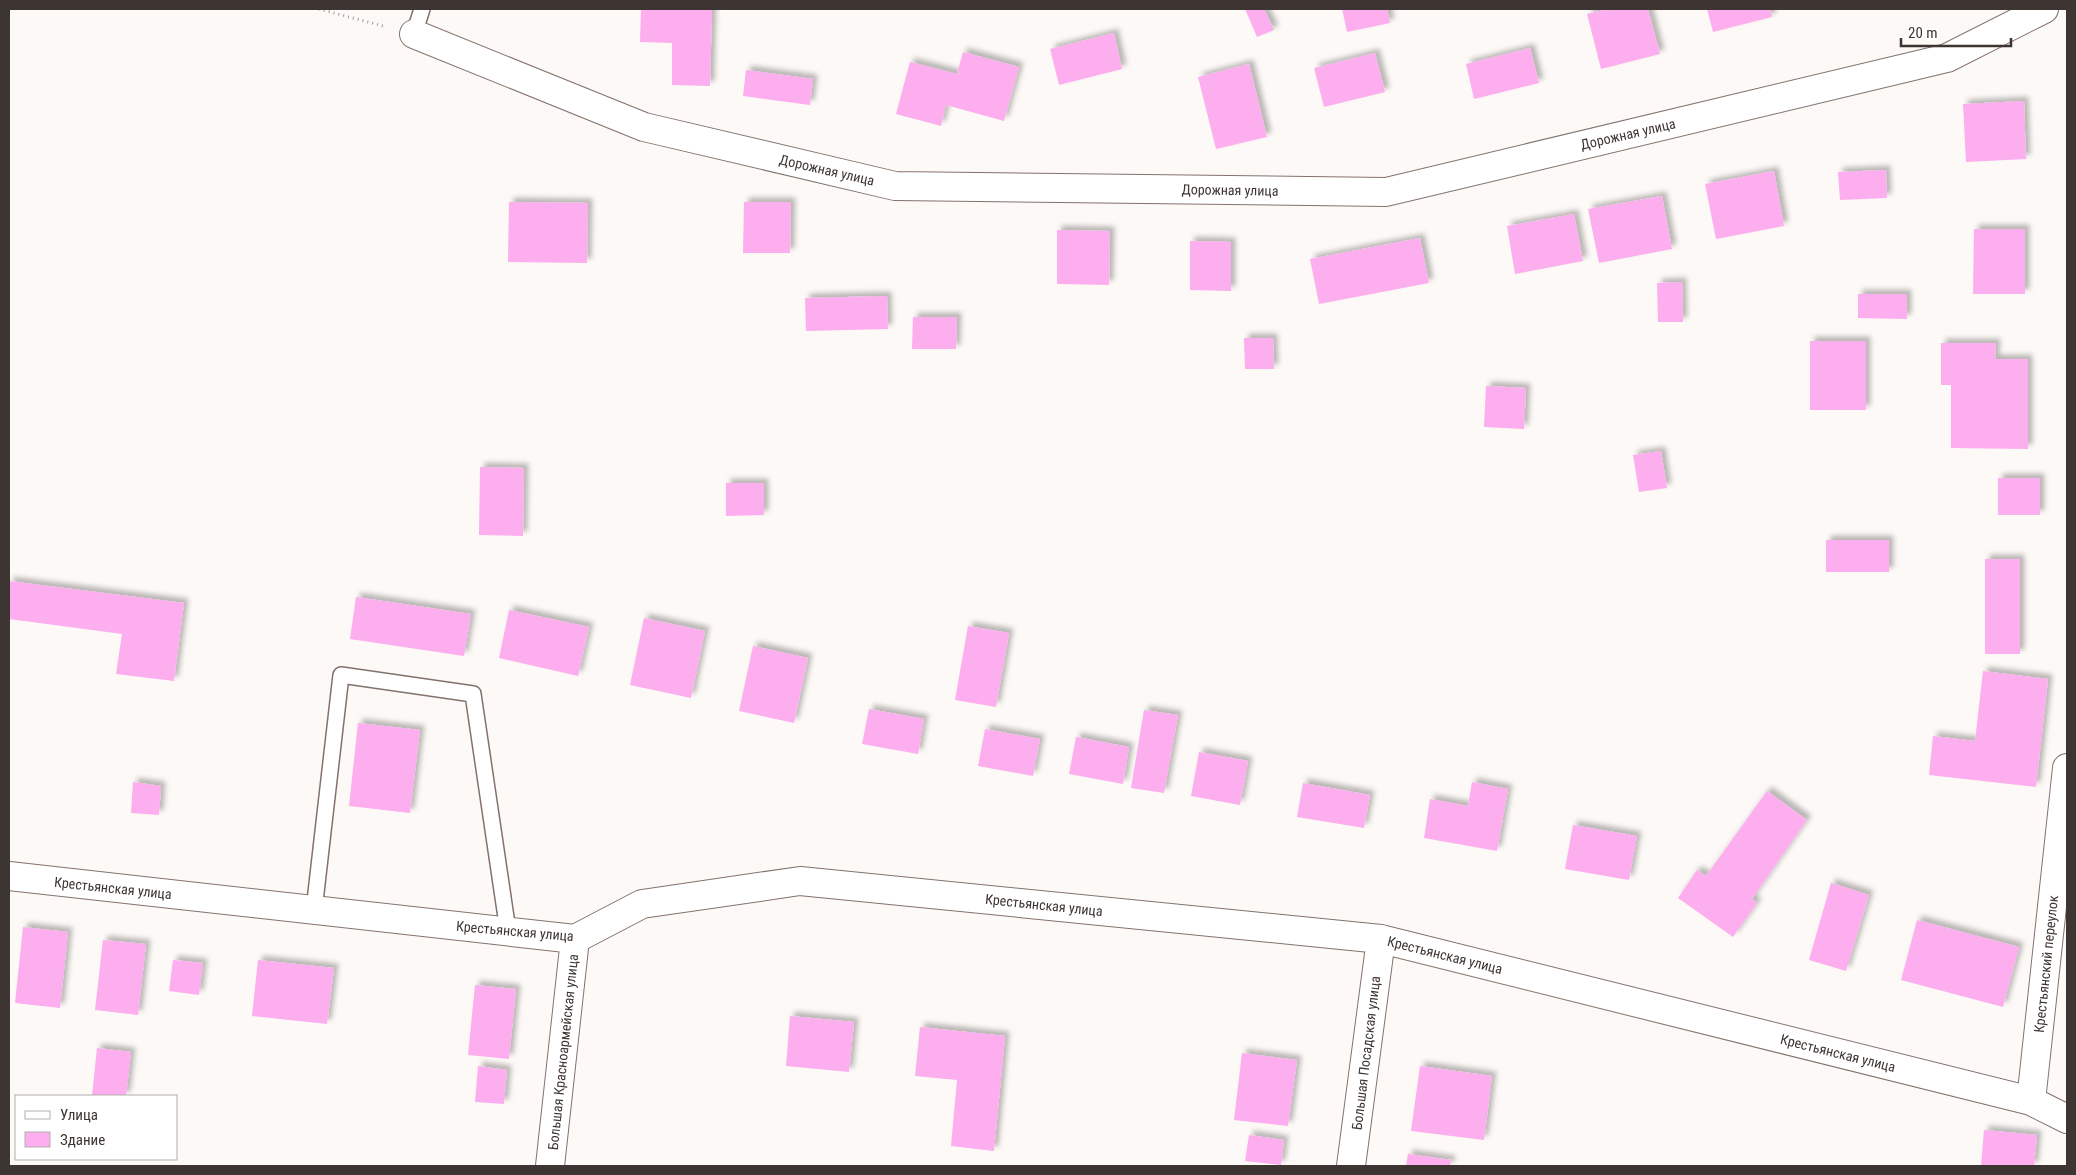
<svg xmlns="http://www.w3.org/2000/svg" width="2076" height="1175" viewBox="0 0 2076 1175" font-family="'Roboto Condensed',sans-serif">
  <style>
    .building { fill: #fdaeee; filter: url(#shadow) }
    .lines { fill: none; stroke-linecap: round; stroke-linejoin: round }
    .service-casing { stroke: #83726b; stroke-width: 18 }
    .minor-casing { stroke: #83726b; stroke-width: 30 }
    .path { stroke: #a29c9a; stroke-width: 3; stroke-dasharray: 1 4; stroke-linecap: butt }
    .service { stroke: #fff; stroke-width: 15 }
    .minor { stroke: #fff; stroke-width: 28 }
    .labels { text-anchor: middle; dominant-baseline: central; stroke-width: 4; stroke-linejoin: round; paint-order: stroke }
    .street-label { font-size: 14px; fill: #3d3532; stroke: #fff }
  </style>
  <defs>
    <filter id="shadow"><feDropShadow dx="4.5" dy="-4.5" stdDeviation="2.5" flood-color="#0004"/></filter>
  </defs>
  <rect width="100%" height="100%" fill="#fdf9f7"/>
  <path class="building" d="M641,9H712L710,86L672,85V43L640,42Z
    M1245,9H1264L1274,30L1257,37Z
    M1342,9H1387L1390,23L1347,32Z
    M1609,9H1648L1660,54L1601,69L1587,14Z
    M1707,9H1770L1772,17L1713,32Z
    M1114,33L1122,69L1059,85L1050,49Z
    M1530,48L1539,83L1474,99L1466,64Z
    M963,52L1019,67L1004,121L946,105L941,126L896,114L910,62L957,74Z
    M1375,53L1385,92L1324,107L1314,68Z
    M1249,64L1267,137L1216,149L1198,77Z
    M746,70L813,79L810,105L743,96Z
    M2024,101L2026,159L1966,162L1963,104Z
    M1886,170L1887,198L1840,200L1838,172Z
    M1774,171L1784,226L1716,239L1705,184Z
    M1662,196L1672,249L1599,263L1588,209Z
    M509,202L588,203L587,263L508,262Z
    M744,202H791L790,253H743Z
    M1574,214L1583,261L1515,274L1507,226Z
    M1974,229H2025V294H1973Z
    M1057,230L1110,231L1109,285L1057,284Z
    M1420,238L1429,283L1319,304L1310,259Z
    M1190,241L1231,242V291L1190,290Z
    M1682,282L1683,322H1658L1657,283Z
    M1858,294H1907V319L1858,318Z
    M887,296L888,329L806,331L805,298Z
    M913,317H957L956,349H912Z
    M1244,338H1273L1274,369H1245Z
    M1810,341H1866V410H1810Z
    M1941,343H1996L1995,359H2028V449L1951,448V385H1941Z
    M1486,386L1526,388L1524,429L1484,427Z
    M1661,451L1667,488L1639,492L1633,455Z
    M480,467L524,468L523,536L479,535Z
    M1998,478H2040V515H1998Z
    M726,483H764V515L726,516Z
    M1826,540H1889V572H1826Z
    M1985,559H2020V654H1985Z
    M9,581L184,603L174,681L116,674L122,634L9,619Z
    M356,597L471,614L464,656L350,639Z
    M509,610L589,627L578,676L499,658Z
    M644,618L705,631L691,698L630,685Z
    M968,626L1009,633L996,707L955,700Z
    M753,646L808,658L794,723L739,711Z
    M1983,671L2048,679L2036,787L1929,775L1933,736L1975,741Z
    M869,709L924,719L918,754L862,744Z
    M1144,710L1178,715L1164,793L1131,788Z
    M358,723L420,730L410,813L349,806Z
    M985,729L1040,739L1033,776L978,766Z
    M1076,737L1129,747L1123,784L1069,774Z
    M1199,752L1248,761L1240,805L1191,796Z
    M133,782L161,786L159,815L131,813Z
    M1472,782L1508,789L1497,851L1424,838L1430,799L1468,806Z
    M1303,783L1370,795L1364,828L1297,817Z
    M1767,791L1807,820L1752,899L1757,903L1733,937L1678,898L1697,870L1706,876Z
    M1573,825L1637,836L1629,880L1565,869Z
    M1831,883L1869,895L1846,971L1809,960Z
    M1917,920L2019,947L2003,1007L1901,980Z
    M23,927L68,932L60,1008L15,1003Z
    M103,940L146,944L138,1015L95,1010Z
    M173,960L203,963L199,995L169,991Z
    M258,960L334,968L327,1024L252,1016Z
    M475,985L516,989L509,1059L468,1055Z
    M790,1016L854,1022L849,1072L786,1066Z
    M920,1027L1005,1036L994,1151L951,1146L957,1080L915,1076Z
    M97,1048L131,1052L126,1096H92Z
    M1242,1053L1297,1060L1288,1126L1234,1120Z
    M478,1066L507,1070L504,1104L475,1102Z
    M1420,1066L1492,1076L1484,1140L1411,1131Z
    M1984,1130L2037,1135L2034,1166H1981Z
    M1249,1135L1284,1140L1281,1165L1245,1161Z
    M1408,1154L1451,1160L1450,1166H1406Z"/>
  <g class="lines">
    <g class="service-casing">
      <path id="service" d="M414,34L422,9
        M314,910L341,675L473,694L508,931"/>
    </g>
    <g class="minor-casing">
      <path id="minor" d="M414,34L644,127L895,186L1386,192L1947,58L2044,9
        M9,876L575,939L642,904L800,881L1381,939L2031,1101L2067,1119
        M2031,1101L2067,768
        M550,1166L575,939
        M1351,1166L1381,939"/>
    </g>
    <path class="path" d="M319,9L383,26"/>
    <use href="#service" class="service"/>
    <use href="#minor" class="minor"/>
  </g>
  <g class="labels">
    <g class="street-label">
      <text transform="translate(1628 134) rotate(-13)">Дорожная улица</text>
      <text transform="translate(827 170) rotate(13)">Дорожная улица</text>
      <text transform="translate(1230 190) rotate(1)">Дорожная улица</text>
      <text transform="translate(113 888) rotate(6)">Крестьянская улица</text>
      <text transform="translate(1044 905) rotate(6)">Крестьянская улица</text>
      <text transform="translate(515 931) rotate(5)">Крестьянская улица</text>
      <text transform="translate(1445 955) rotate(14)">Крестьянская улица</text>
      <text transform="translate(2046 964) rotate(-84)">Крестьянский переулок</text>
      <text transform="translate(563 1052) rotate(-84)">Большая Красноармейская улица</text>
      <text transform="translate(1366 1053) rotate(-83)">Большая Посадская улица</text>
      <text transform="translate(1838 1053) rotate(14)">Крестьянская улица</text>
    </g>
  </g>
  <rect width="2076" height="1175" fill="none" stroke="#3d3532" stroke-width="20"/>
  <rect x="15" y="1095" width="162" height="65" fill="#ffffff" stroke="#b1aead"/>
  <rect x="25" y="1111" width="25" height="8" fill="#ffffff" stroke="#b1aead"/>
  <text x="60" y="1120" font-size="15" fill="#3d3532">Улица</text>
  <rect x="25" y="1132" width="25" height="15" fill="#fdaeee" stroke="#b1aead"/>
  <text x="60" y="1145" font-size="15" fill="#3d3532">Здание</text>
  <path d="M1901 38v8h110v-8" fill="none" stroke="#3d3532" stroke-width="2.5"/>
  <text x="1908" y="38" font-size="15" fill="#3d3532" stroke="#ffffff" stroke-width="4" paint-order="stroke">20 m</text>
</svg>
